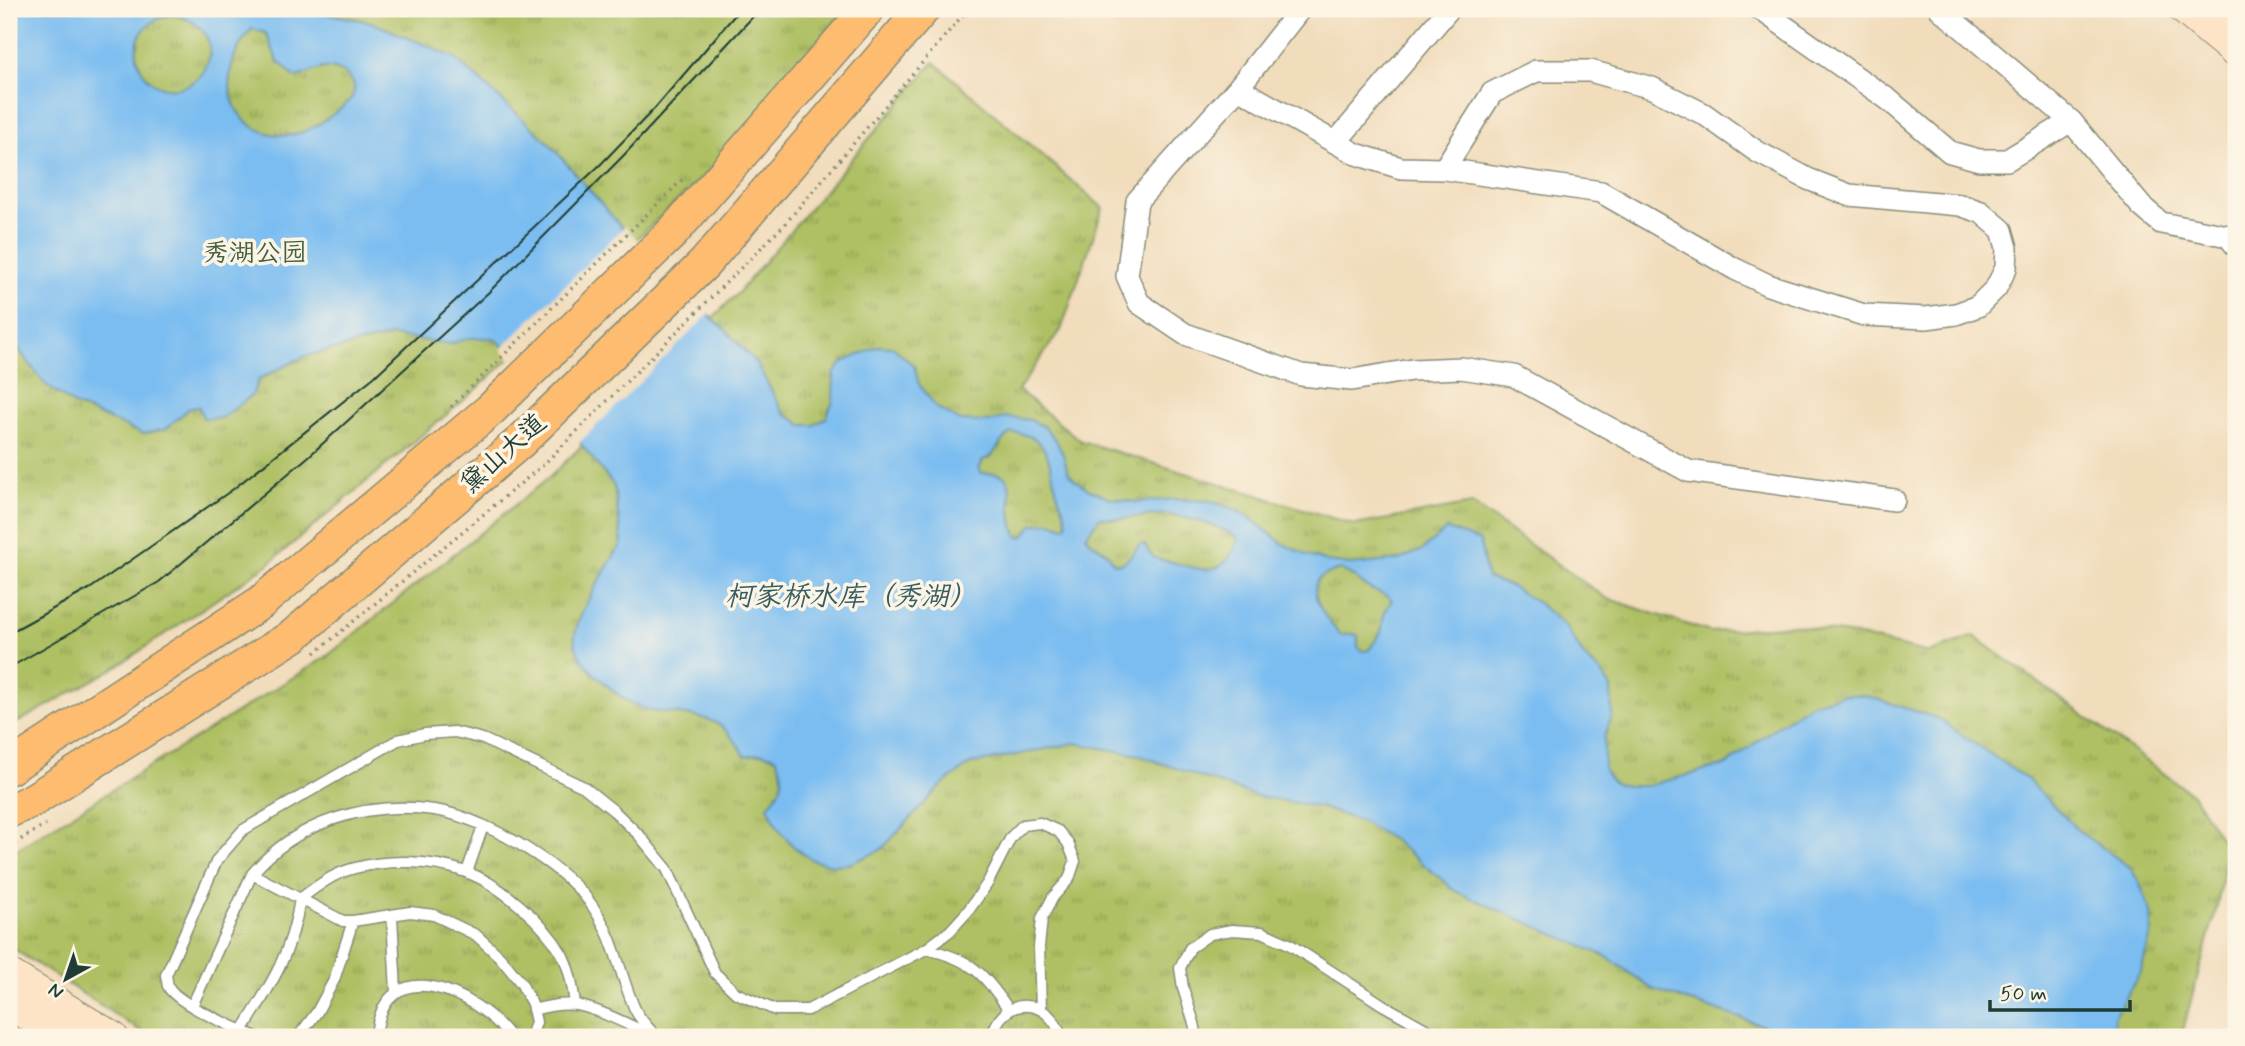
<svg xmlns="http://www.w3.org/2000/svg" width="2245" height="1046" viewBox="0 0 2245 1046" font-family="Mynerve,'LXGW WenKai TC',sans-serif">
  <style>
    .park { fill: url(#park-tufts); stroke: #667e4c; stroke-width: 2 }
    .water { fill: #7cbdf1; stroke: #4e7d92; stroke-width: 2; fill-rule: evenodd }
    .pier { fill: #f1dcbb }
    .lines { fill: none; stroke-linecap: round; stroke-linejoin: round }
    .lane-casing { stroke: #888c78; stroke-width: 13 }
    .street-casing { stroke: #888c78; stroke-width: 24 }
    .secondary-casing { stroke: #888c78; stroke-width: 32 }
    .primary-casing { stroke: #888c78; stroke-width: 36 }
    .path { stroke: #888c78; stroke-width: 3.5; stroke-dasharray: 2 5; stroke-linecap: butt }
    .lane { stroke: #fff; stroke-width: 10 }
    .street { stroke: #fff; stroke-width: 21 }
    .secondary { stroke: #fee4c6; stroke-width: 30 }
    .primary { stroke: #fdbc70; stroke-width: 33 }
    .tram { stroke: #1f3d34; stroke-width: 2 }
    .labels { text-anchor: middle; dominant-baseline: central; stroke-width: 7; stroke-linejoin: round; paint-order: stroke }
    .park-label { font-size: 26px; fill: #435e40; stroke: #fcf5e5 }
    .street-label { font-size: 26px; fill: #1f3d34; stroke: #fcf5e5 }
    .water-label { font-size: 28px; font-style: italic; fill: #365d63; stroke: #fcf5e5 }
  </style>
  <defs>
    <pattern id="park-tufts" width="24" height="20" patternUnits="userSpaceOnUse" patternTransform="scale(1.75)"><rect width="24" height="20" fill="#aec063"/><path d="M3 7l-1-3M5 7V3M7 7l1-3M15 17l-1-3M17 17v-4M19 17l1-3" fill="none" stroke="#8d9d52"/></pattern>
  </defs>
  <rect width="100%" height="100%" fill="#fcf5e5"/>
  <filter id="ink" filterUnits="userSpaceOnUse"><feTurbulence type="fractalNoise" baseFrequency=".0143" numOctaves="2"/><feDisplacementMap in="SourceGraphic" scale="14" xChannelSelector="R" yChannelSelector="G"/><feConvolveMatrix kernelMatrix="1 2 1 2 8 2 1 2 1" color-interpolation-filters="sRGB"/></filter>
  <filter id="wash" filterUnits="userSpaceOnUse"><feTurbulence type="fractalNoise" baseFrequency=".00686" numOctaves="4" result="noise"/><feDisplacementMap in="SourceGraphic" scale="28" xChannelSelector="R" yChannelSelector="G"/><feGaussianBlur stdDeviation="1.57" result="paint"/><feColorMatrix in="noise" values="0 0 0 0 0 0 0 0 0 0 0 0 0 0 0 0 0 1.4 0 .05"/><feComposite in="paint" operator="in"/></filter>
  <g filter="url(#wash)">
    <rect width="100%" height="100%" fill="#f1dcbb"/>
    <path class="park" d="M9,9H846L723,158L477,389L266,566L113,669L9,727Z
      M934,62L1103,208L1061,330L1018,390L1081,441L1355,525L1472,504L1606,598L1710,632L1792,625L1854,635L1929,653L1974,636L2192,794L2227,848L2217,906L2181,1037H150L9,946V854L326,657L550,477L738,293Z"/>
    <path class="water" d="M9,9H158C170,14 181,16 192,9H304L371,22L454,57L549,143L662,274L726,330L757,364L783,412L802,425H814L826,418L833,401L834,374L843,362L878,346L893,347L914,366L919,384L936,407L960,421L989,422L1005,417L1031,420L1045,427L1056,440L1063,454L1068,472L1074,479L1090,490L1111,498L1135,502L1175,499L1211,501L1234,509L1248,516L1283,544L1309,556L1328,562L1351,565L1398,560L1421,551L1447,529L1480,541L1487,578L1512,587L1538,603L1565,626L1586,659L1602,673L1611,688L1612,716L1604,738V770L1609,778L1616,784L1626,786H1646L1726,765L1776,727L1812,703L1842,695H1864L1937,718L2027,779L2081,833L2130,867L2141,886L2151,912L2152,931L2141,971L2114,1017V1037H1789L1767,1027L1652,989L1607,957L1457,892L1393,840L1362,822L1319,807L1255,796L1138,755L1075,743L971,764L943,784L881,850L849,864L833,865L812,860L794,847L778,828L768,806C782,790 788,776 775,757L763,753L745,756C722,718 713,719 671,713C662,712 652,712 644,709C627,703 613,692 600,679C590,671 578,657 575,644C570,622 610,563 622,543L614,486L503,346L494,338H470L449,344L392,336L306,356L259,379L252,395L222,418H203L199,407L188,409L166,429L143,434L74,405L45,384L9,337ZM170,15C194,17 216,35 208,62C205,71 199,79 191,83C144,110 107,30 170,15ZM252,29L266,33L277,60L295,77C306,76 319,66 330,68C344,70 360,81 352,97C348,104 339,110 332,115C320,124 304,134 289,135C263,137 238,123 232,97C225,72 235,48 252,29ZM1011,433C1051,434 1048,463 1057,492C1060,503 1066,512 1067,524L1064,527L1051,522L1032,525L1024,536L1019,537C1005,522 1016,486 1005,477C998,472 990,474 982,473L979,469L983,460C998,457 997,440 1011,433ZM1165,514C1194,519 1213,523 1239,538C1225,575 1209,573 1176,563C1156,557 1157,565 1144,544H1140C1135,552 1129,557 1123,563L1116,564L1112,561C1108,548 1092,547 1086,536L1100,517L1115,519ZM1340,570C1355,574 1358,583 1370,589C1378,593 1386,594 1392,600L1384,614L1381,632L1369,650L1363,651L1358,647V636L1355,634L1340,635C1330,623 1306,595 1319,579C1323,574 1333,573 1340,570Z"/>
    <path class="pier" d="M625,226L665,271L711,312L577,445L501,349Z"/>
  </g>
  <g filter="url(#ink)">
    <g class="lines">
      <g class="lane-casing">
        <path id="lane" d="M467,872L483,826
          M252,874L343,921H353L410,912L434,915L476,935L500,957L521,983L532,1004L536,1022L531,1037
          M392,916L396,992
          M926,949C971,959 984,973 1009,1010
          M192,1006L252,874C296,821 368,801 434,810C464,814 507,835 532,852C552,865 574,881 588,900C615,935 618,970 634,1007C638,1018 649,1028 656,1037
          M533,1010C547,1006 562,1003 577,1005C603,1011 629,1025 653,1036
          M242,1031C271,985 292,953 300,899C317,886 334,873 355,868C390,859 432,860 466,872C500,884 544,923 562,954C570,969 573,988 575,1005
          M256,1037C237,1028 176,1004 168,986C167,983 167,979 166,975L217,860L243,830L398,740L425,734L455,732L483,739L584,787L614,811L639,835L667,869L715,973L736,993L775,1010H808L926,949L950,931L968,911L987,884L1011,837L1023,825L1040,823L1058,831L1068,843L1075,861L1069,879L1053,897L1042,918L1039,947L1041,1009
          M298,1037L317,1012L334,980L353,921
          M376,1037C383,949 477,992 510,1037
          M992,1037C1001,995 1050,996 1061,1037
          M1197,1037L1194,1023L1183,988L1180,968L1190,948L1210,934L1232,930L1262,932L1289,944L1383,1005L1440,1037"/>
      </g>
      <g class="street-casing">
        <path id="street" d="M1300,9L1238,88L1137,201L1127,276L1139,303L1185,334L1301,375L1352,380L1412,370L1461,368L1514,376L1688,471L1894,500
          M1760,9L1889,100L1950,152L1979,160H2007L2071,121
          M1940,9L2071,121L2141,206L2161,223L2228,236L2236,246
          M1238,88L1356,154L1401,168L1444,169L1601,192L1735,269L1768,285L1864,315L1926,318L1956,314L1978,306L1996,288L2006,268L2007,248L2002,230L1981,212L1960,205L1849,195L1808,179L1756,151L1704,114L1652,88L1590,71H1536L1492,93L1444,169
          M1336,142L1449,9"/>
      </g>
      <g class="secondary-casing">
        <path id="secondary" d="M2183,9L2236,53
          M2222,9L2236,21
          M9,974L113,1037
          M9,1004L63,1037"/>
      </g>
      <g class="primary-casing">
        <path id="primary" d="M9,768L260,603L490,410L672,233L868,9
          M9,811L33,800L293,636L520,442L704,264L923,9"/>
      </g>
      <path class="path" d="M451,407L683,179
        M315,653L542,466L784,225L968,9
        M9,847L46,824"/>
      <use href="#lane" class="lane"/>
      <use href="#street" class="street"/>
      <use href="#secondary" class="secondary"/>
      <use href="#primary" class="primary"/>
      <path class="tram" d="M9,633L91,588L232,490L374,377L600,165L655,108L740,9
        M9,668L159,582L308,457L490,291L625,154L760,9"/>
    </g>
  </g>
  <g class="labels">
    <g class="park-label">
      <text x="255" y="254">秀湖公园</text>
    </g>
    <g class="street-label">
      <text transform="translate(504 454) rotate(-42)">黛山大道</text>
    </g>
    <g class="water-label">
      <text x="851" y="597">柯家桥水库（秀湖）</text>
    </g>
  </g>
  <rect width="2245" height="1046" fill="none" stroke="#fcf5e5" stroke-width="35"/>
  <g transform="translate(66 979) rotate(220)" stroke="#fcf5e5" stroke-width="5" paint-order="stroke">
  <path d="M0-5L12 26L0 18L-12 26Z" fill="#1f3d34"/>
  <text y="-10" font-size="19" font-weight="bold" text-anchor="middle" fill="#1f3d34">N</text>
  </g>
  <path d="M1990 1000v10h140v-10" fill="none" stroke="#1f3d34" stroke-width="3.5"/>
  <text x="2000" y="1000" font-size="21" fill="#1f3d34" stroke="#fcf5e5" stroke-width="5" paint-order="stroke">50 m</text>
</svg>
